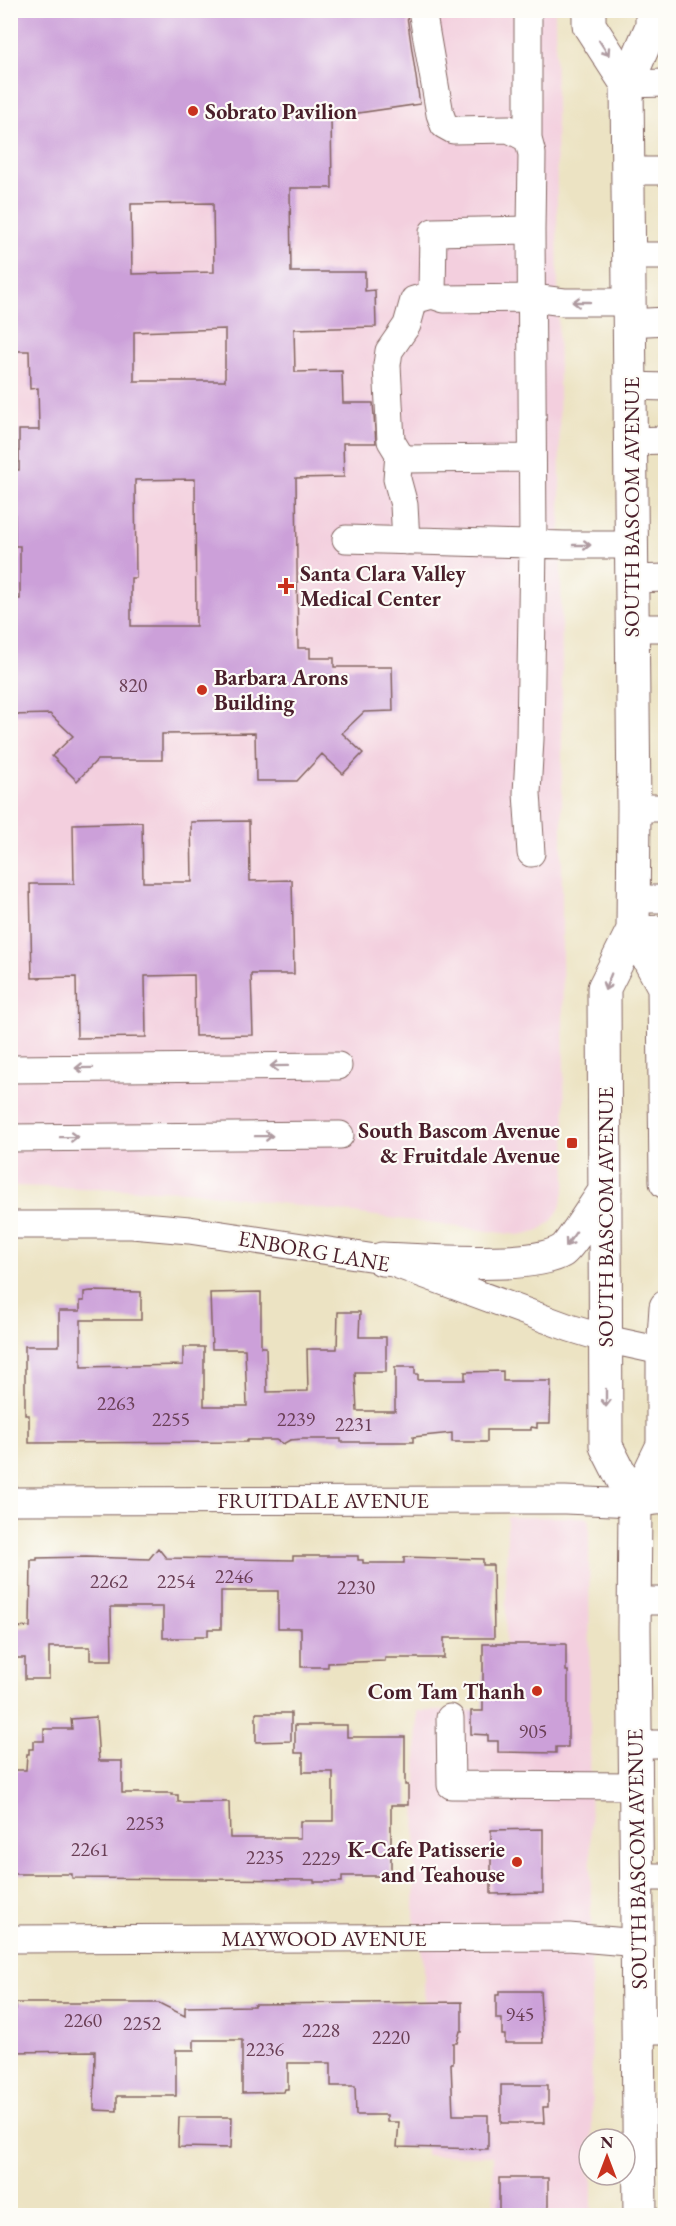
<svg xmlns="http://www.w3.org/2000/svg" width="676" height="2226" viewBox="0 0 676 2226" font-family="'EB Garamond',serif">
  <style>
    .built { fill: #f3cfde }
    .building { fill: #cca0d9; fill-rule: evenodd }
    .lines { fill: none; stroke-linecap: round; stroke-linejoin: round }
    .minor-casing { stroke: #836460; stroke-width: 29 }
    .major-casing { stroke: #836460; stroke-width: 35 }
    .minor { stroke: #fff; stroke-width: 27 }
    .major { stroke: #fff; stroke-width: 33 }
    .oneway { stroke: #ae9aa0 }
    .poi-dot { fill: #c8321e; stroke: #fdfcf7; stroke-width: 2 }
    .labels { text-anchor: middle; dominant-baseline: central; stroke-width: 4.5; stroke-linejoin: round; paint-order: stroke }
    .number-label { font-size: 20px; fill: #6a3f56 }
    .poi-label { font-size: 22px; font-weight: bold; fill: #4a1f2b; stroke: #fdfcf7; text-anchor: start }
    .street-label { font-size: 22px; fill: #4a1f2b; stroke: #fdfcf7 }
  </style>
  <rect width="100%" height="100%" fill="#fdfcf7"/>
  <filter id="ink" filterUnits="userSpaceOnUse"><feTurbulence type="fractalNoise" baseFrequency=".0167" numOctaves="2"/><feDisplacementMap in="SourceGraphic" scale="12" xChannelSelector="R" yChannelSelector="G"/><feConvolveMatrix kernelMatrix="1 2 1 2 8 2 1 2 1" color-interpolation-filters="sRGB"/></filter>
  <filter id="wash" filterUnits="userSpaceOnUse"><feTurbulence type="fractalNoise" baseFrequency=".008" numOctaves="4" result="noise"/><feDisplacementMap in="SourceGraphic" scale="24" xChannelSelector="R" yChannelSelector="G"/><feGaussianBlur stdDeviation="1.35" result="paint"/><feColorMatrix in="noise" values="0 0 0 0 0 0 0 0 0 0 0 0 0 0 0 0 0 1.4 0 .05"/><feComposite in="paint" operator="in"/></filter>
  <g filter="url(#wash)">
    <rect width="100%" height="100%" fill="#ece3c3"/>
    <path class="built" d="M10,11H555L562,671V957L566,1183L560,1208L551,1222L536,1232L518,1235L188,1191L11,1186Z
      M507,1517H589L592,2139H589V2175H592V2215H494L493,2156L426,2155L424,1963L414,1917L417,1711L505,1710Z"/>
    <g id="blocks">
      <path class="building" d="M10,10H406L420,104L331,117L332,188H290L291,272H365V291L375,290L376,327L294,329L295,372L342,371L343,403H373L376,443H343L344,477L296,478L298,648H310V658H334V667H392L393,711L364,712L342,733L363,753L343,774L322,754L297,781H256L255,733L162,734V760H97L77,781L52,756L73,736L50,714L11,715V599H20V546H15L14,470H19V430H39L38,388L30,389L29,351H10ZM213,203L214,272L132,274L131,204ZM225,329V381H134V332ZM195,479L196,626H131V578H136L135,480Z
        M249,821L250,881L292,880L294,974H251L253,1035L195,1036L194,975L145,976L146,1037L77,1038L76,977L32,978L30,884H74L73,824L142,822L143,882H192L191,822Z
        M91,1291L141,1292V1320H81V1367L183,1365V1347H204V1406H247L245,1349H212L210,1293L261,1292V1347H266L267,1392L308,1391L307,1349H337L338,1312H360L359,1337H386V1372H355L357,1411H395V1367H415V1374H418V1380H465V1372L503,1371V1381H551L550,1423H537V1428L531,1427V1430H487V1442H452V1433L413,1437V1442H341V1439H303L290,1440L283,1444L276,1440H247V1442L29,1443V1415H25V1346H59V1311H80V1301H84V1292Z
        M158,1548L166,1558L293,1560V1556H358V1560H363V1563H404V1557L483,1559V1565H493L494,1638H444V1658H385V1661L328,1663V1667H301V1628H278V1591H221V1629H208V1636H195V1638H163V1607H111L112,1660H90V1647H49V1679H25V1658H10V1628L30,1627L31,1560H37V1558L86,1557L149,1559Z
        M483,1644H566V1671H568V1747H556V1753L498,1752V1741H488V1735L471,1734V1711H483Z
        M256,1713H291V1741L256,1742Z
        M96,1717L99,1761H122V1793H172V1795H178V1802H229L230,1838H300V1821H333V1772H303V1753H295V1725H347V1737H405V1785H408V1805H391V1876H342V1882H314V1880L72,1878V1874H10V1770H26L27,1754H29V1749H33V1741H44V1729H72L71,1719Z
        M543,1829V1893L491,1894V1830Z
        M499,1991H540L543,2043H505V2035H502V2019H496V1995H499Z
        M462,2002V2031H460L457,2043H453V2063H451L453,2115H488V2149L397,2147L399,2122H387V2115H356L355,2086H331V2063H288V2089H285L284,2092L242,2093V2040H194V2050H176V2096H117V2111L94,2110L95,2051L10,2052V2009H16V2003H159L185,2016V2007L254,2006V2004Z
        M501,2085H548V2107H543L544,2123H501Z
        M179,2117H232L231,2148L178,2147Z
        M499,2178H548V2216H499Z"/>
    </g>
  </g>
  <g filter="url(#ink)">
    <use href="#blocks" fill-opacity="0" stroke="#836460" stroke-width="1.5"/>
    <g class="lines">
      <g class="minor-casing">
        <path id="minor" d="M422,10L440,114L444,125L453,130L509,129L528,139L532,154L531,230
          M528,10V139
          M627,84L666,83
          M628,171H666
          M629,256H666
          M432,295L414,300L407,325L389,351L387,365L391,441L399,454L406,459L532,458
          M629,323L666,321
          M630,386L666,387
          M630,441L666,440
          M399,454L397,479L404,505L406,541
          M346,539L565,545H631
          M632,579L666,578
          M632,628H666
          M634,808H666
          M531,853L527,793L530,739L533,544L531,230L433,232L432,295L444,299L533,298L564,302H629
          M633,899H666
          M633,930L666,929
          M10,1069L338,1066
          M10,1138L340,1135
          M10,1225H132L189,1230L382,1259L570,1328L606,1339L666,1352
          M10,1501L565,1500L635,1503L666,1500
          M634,1601H666
          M450,1718L451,1785L637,1786
          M636,1744H666
          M637,1877H666
          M10,1939L569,1937L638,1943
          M639,2030H666"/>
      </g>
      <g class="major-casing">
        <path id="major" d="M589,10V25L627,84
          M633,930L664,987L666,1182
          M382,1259C422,1260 530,1270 562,1251C569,1247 598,1201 605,1191
          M635,1503L606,1446L604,988L633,930L634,808L627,84L652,26V10
          M640,2216L634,1630L635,1503L663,1445V1352L666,1307"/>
      </g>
      <use href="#minor" class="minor"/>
      <use href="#major" class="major"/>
    </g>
    <defs><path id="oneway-shaft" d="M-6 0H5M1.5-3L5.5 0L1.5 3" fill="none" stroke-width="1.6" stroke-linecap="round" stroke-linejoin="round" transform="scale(1.5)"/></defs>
    <g class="oneway">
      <use href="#oneway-shaft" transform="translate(604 48) rotate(57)"/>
      <use href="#oneway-shaft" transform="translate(581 302) rotate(180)"/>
      <use href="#oneway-shaft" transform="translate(582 545)"/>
      <use href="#oneway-shaft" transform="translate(608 982) rotate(111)"/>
      <use href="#oneway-shaft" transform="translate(279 1066) rotate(179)"/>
      <use href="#oneway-shaft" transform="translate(84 1068) rotate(179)"/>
      <use href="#oneway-shaft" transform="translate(264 1136) rotate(-1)"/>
      <use href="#oneway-shaft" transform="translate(69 1137) rotate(-1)"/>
      <use href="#oneway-shaft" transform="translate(571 1239) rotate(125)"/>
      <use href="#oneway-shaft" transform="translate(606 1398) rotate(90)"/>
    </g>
  </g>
  <g class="poi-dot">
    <circle cx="193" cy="111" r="6"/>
    <path d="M283 577h6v6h6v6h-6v6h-6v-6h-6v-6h6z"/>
    <circle cx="202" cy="690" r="6"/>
    <rect x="566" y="1137" width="12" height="12" rx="3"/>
    <circle cx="537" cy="1691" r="6"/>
    <circle cx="517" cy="1862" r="6"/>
  </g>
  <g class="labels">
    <g class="number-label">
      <text x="133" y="685">820</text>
      <text x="116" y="1403">2263</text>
      <text x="171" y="1419">2255</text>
      <text x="296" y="1419">2239</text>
      <text x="354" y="1424">2231</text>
      <text x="234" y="1576">2246</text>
      <text x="109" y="1581">2262</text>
      <text x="176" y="1581">2254</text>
      <text x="356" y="1587">2230</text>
      <text x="533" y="1731">905</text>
      <text x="145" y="1823">2253</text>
      <text x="90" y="1849">2261</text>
      <text x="265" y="1857">2235</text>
      <text x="321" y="1858">2229</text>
      <text x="520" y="2014">945</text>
      <text x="83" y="2020">2260</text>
      <text x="142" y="2023">2252</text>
      <text x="321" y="2030">2228</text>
      <text x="391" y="2037">2220</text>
      <text x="265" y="2049">2236</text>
    </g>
    <g class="poi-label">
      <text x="205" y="111">Sobrato Pavilion</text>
      <text x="300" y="573">Santa Clara Valley<tspan x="300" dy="25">Medical Center</tspan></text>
      <text x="214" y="677">Barbara Arons<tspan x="214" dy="25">Building</tspan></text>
      <text x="560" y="1130" text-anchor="end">South Bascom Avenue<tspan x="560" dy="25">&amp; Fruitdale Avenue</tspan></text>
      <text x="525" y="1691" text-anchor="end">Com Tam Thanh</text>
      <text x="505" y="1849" text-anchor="end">K-Cafe Patisserie<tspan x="505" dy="25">and Teahouse</tspan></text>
    </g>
    <g class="street-label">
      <text transform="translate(631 507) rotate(-90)">SOUTH BASCOM AVENUE</text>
      <text transform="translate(605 1217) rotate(-90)">SOUTH BASCOM AVENUE</text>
      <text transform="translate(314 1251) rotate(10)">ENBORG LANE</text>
      <text x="323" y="1500">FRUITDALE AVENUE</text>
      <text transform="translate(637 1859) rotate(-91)">SOUTH BASCOM AVENUE</text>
      <text x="324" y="1938">MAYWOOD AVENUE</text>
    </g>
  </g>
  <rect width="676" height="2226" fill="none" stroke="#fdfcf7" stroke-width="36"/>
  <g transform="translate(607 2157)"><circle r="28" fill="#fdfcf7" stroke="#b5a4a5" stroke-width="1.5"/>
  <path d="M0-4.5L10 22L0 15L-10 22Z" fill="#c8321e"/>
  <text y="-9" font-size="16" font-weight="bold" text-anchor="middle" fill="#4a1f2b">N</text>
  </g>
</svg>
